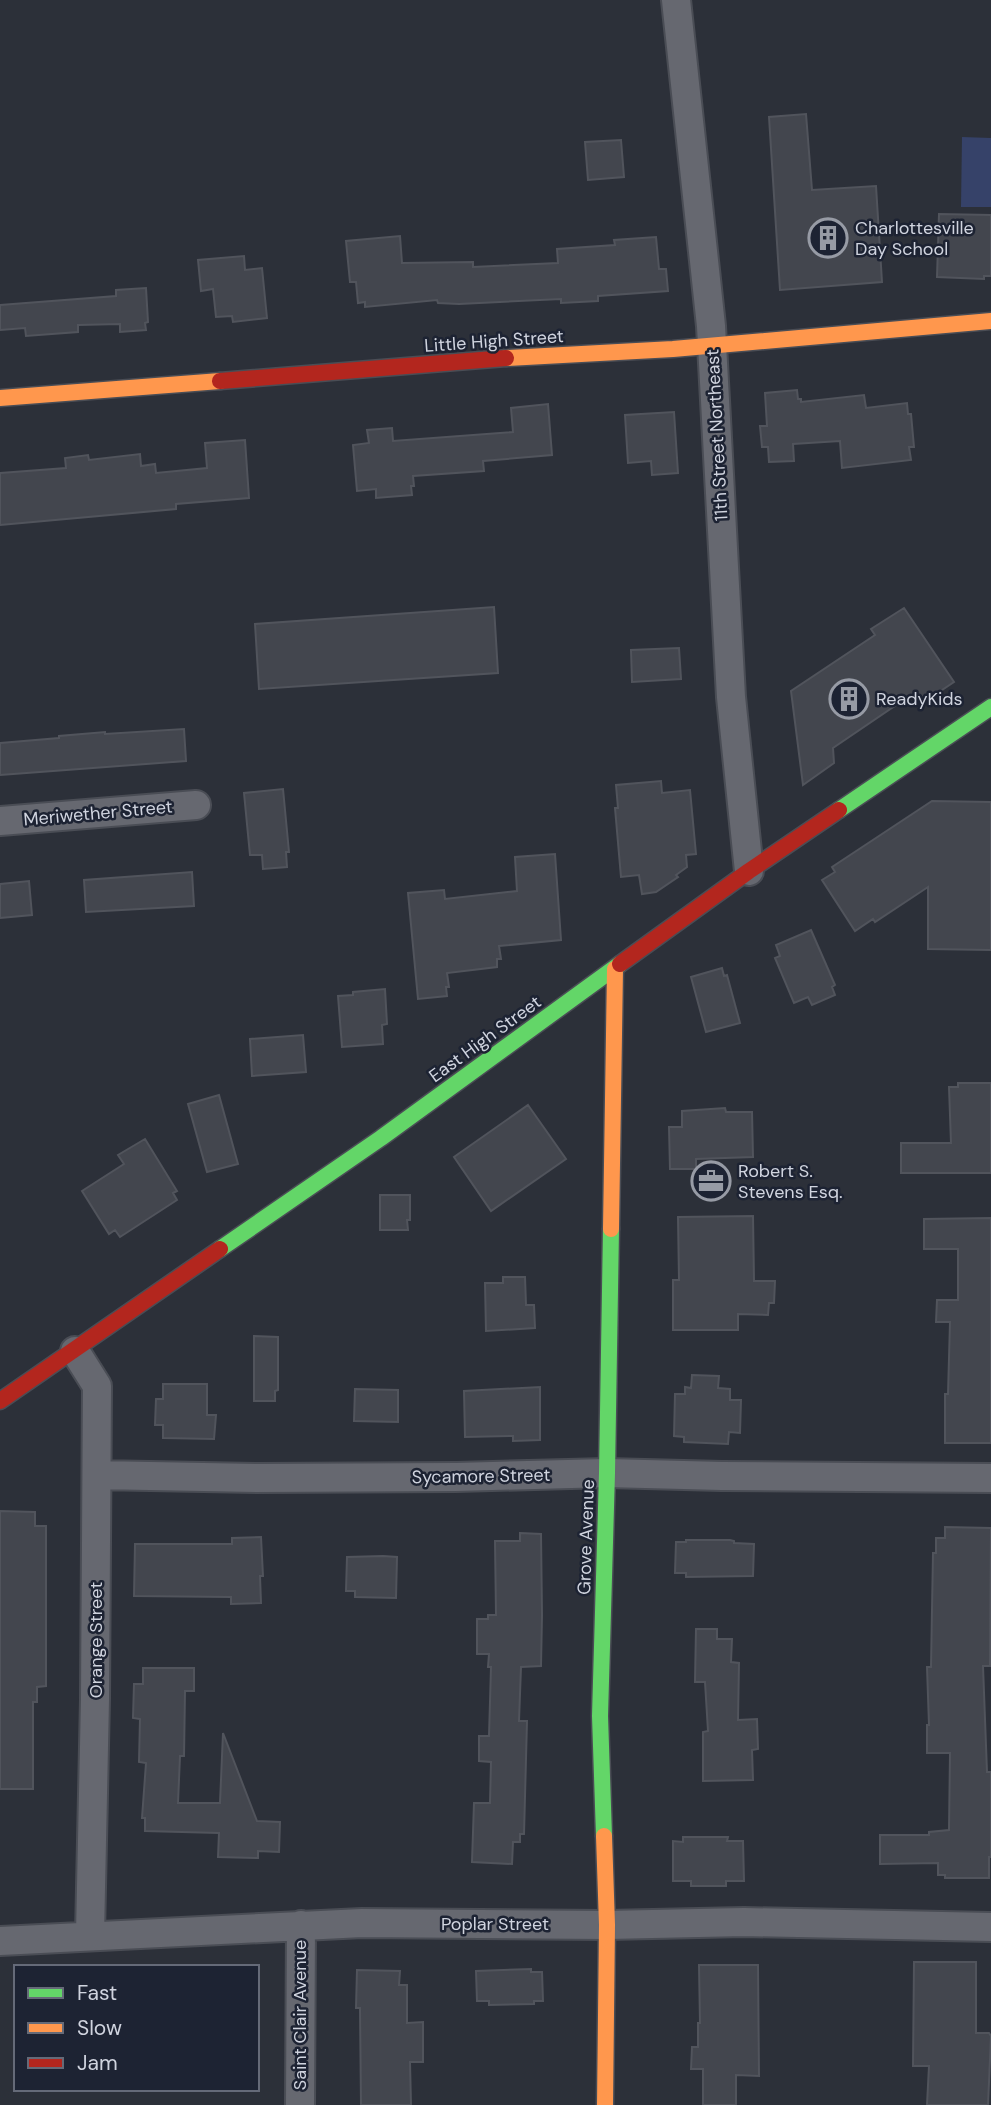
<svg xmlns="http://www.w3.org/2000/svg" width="991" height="2105" viewBox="0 0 991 2105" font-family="'DM Sans',sans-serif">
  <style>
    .green { fill: #364269 }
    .building { fill: #43464e; stroke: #51545c; stroke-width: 2 }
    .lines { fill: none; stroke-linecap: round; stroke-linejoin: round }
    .street-casing { stroke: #4a4d55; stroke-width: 32 }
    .fast-casing { stroke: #4a4d55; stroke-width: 19 }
    .slow-casing { stroke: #4a4d55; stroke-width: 19 }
    .jam-casing { stroke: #4a4d55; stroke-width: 19 }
    .street { stroke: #666870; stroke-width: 28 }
    .fast { stroke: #63d668; stroke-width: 16 }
    .slow { stroke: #ff974d; stroke-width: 16 }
    .jam { stroke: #b3261e; stroke-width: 16 }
    .labels { text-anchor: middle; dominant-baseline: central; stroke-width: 5; stroke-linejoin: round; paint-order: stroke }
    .poi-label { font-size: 18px; fill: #d0d4df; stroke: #1d2333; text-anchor: start }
    .street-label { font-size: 18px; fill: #d0d4df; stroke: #1d2333 }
  </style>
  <rect width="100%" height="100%" fill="#2c3039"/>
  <path class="green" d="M962,137L991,138V207H961Z"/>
  <path class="building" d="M806,114L812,190L876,186L882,282L780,290L769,117Z
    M621,140L624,177L588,180L585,142Z
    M939,214L991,215V276H984V279L937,277Z
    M400,236L402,263L473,262V267L558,263L557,249L615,245L614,240L656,237L659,269H666L668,291L598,296V301L561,303V299L459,304L438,303L437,300L365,307V302L358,303L356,282H350L346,241Z
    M244,256L245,270L262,268L267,318L233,322L232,316L216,317L213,289L201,291L198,260Z
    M146,288L148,322L145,323L146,330L120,332V324L78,325V332L26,336L25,328L0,330V305L116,296V290Z
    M797,390L798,399H801V402L864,395L866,408L907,403L908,414H911L914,447H909L911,460L842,468L840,441L793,444L794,461L769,462L768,447H762L760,426H767L765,393Z
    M548,404L552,455L483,461L484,471L413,476L414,486H411L412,495L376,498V489L357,491L353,445L369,443L367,430L392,428L393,441L513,432L511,408Z
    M674,412L678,473L652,475L651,461L628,463L625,415Z
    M245,440L249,498L176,504V509L0,525V473L66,468L65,458L88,455L89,460L140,454L141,466L155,464L156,473L207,468L205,443Z
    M494,607L498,673L259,689L255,624Z
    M904,608L954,682L921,704L914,693L833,748L834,763L803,785L791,691L875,635L871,629Z
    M679,648L681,679L632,682L631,650Z
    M184,729L186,761L0,775V743L59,738V736L105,732V734Z
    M661,781L662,793L690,790L696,854L686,855L687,867L676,875L678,877L656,892L642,894L639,875L621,877L615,808H618L616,785Z
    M283,789L289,852H286L287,867L263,869L262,855H250L244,793Z
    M932,801L991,802V950L928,949V887L875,922L873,919L855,931L822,880L835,872L832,867Z
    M555,854L561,940L499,946L501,959H497V967L447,973L449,987H446L447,996L418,999L408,893L444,890L445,899L517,891L515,857Z
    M192,872L194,906L86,912L84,880Z
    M29,881L32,915L0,918V884Z
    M811,930L835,985L832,987L835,995L812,1005L808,997L794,1003L775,958L780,956L776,945Z
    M722,968L724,976L727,975L740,1023L706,1032L691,977Z
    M385,989L387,1024L382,1025L383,1044L342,1047L338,996L353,995V992Z
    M303,1035L306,1072L252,1076L250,1039Z
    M958,1083H991V1173H901V1143H951L949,1087H958Z
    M219,1095L238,1164L207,1172L188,1104Z
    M528,1105L566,1159L491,1211L454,1157Z
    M725,1108L726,1112H752L753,1157L696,1159V1169H670L669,1127H682V1111Z
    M145,1139L177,1191L173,1193L177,1200L120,1237L115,1230L109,1234L82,1191L124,1164L118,1155Z
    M380,1195H410V1220H407L408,1230H380Z
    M753,1216L754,1281H775L774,1303H769L768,1315L738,1314V1330H673V1280H679L678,1217Z
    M991,1218V1443H945V1394H948L950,1322H936L937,1300H958V1249H924V1219Z
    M503,1277H525L526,1305H534L535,1328L486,1331L485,1283H503Z
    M254,1336L278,1337V1390L275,1391V1401H254Z
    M692,1375L719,1376L718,1388L730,1389V1400H741L740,1433L729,1432L728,1444L684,1442V1437L674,1436L675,1394H685V1387L691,1388Z
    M163,1384H207V1415H216L214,1439L163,1438V1425H155L156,1399H163Z
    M540,1387V1440L513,1441V1436L465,1437L464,1391Z
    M355,1389L398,1390V1422L354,1421Z
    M0,1511L35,1512V1526H46V1686L37,1687V1702H33V1789H0Z
    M945,1527L991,1528L990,1666H983L987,1772H991V1857H989V1878H945V1875H938V1863L880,1864V1835H929V1832L949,1830L950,1753H927V1725H929L927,1667H931L933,1553H936V1538H945Z
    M520,1533L541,1534L542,1615L541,1666L521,1667L519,1721H527L524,1834H520V1842H513L512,1864L472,1862L474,1803H490L491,1762L479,1761V1736H489L491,1667H488L489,1654H477V1619H488V1615H496L495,1541H520Z
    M261,1537L263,1576H260L261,1603L231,1604V1597L134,1596L135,1544H232V1538Z
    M686,1540H730L734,1541V1543L754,1544L753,1576L686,1577V1573H675L676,1542H686Z
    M383,1556L397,1557L396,1598L355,1597V1591H346L347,1557Z
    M696,1629H717V1639H732L731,1662L739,1663L738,1720L757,1719L758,1749L752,1750L753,1780L703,1781V1732L708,1731L705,1682H695Z
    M143,1668H194V1691H185L184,1756H180L178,1803H220L223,1733L257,1821L280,1822L279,1852L258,1851V1858L218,1857L219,1833L145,1831V1818H142L146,1763L139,1762L140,1719L133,1718L134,1684H143Z
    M683,1837H728L727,1841H743L744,1881H726V1886H691V1881H673V1841L683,1842Z
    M914,1962H976V2033H989L991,2036L988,2105H927L929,2066H913Z
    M699,1965H758L759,2076L736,2075V2105H703V2069H691L692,2047H698V2023H700Z
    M531,1969V1972H542L543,2001H534V2004L489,2005V2001H477L476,1971Z
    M357,1970L400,1971L399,1985H407V2023L423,2022V2062H410L411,2105H361L360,2008H356Z"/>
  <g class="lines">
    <g class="street-casing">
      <path id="street" d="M676,0L711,326L731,697L749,871
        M0,821L196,805
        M75,1351L97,1386L95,1699L90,1935
        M97,1475L258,1478L456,1477L607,1473L722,1476L991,1478
        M0,1941L362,1923L607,1925L744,1922L991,1927
        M300,2105L301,1925"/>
    </g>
    <g class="fast-casing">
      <path id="fast" d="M839,810L991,707
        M220,1249L381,1138L620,964
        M604,1836L600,1716L607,1473L611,1229"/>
    </g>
    <g class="slow-casing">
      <path id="slow" d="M506,358L673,349L991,321
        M0,398L220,381
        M611,1229L615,969
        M604,1836L607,1925L605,2105"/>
    </g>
    <g class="jam-casing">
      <path id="jam" d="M220,381L506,358
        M620,964L749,871L839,810
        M0,1401L220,1249"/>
    </g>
    <use href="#street" class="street"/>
    <use href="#fast" class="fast"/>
    <use href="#slow" class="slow"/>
    <use href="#jam" class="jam"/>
  </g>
  <defs>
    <g id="building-ring" transform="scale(2.0125)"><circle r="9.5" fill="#1d2333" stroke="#979ba5" stroke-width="1.5"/><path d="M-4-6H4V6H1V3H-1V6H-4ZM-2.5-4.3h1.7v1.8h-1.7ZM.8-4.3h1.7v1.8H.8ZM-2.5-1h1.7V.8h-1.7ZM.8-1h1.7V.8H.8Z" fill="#979ba5"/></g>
    <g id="office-ring" transform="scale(2.0125)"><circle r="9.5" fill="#1d2333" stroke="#979ba5" stroke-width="1.5"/><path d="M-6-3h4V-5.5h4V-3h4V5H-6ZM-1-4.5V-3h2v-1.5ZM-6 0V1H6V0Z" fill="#979ba5"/></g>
  </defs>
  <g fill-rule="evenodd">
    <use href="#building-ring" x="828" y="238"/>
    <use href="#building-ring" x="849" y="699"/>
    <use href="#office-ring" x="711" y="1181"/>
  </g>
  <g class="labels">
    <g class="poi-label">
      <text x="855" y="228">Charlottesville<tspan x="855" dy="21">Day School</tspan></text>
      <text x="876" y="699">ReadyKids</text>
      <text x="738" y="1171">Robert S.<tspan x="738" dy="21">Stevens Esq.</tspan></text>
    </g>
    <g class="street-label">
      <text transform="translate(494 341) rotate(-4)">Little High Street</text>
      <text transform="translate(717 435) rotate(-93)">11th Street Northeast</text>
      <text transform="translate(98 813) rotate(-5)">Meriwether Street</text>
      <text transform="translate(485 1039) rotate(-36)">East High Street</text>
      <text transform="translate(481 1476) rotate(-1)">Sycamore Street</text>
      <text transform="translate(586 1537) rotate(-88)">Grove Avenue</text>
      <text transform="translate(96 1640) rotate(-90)">Orange Street</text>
      <text x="495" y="1924">Poplar Street</text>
      <text transform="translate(300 2015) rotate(-90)">Saint Clair Avenue</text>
    </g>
  </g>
  <rect x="14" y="1965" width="245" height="126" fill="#1d2333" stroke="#656a78" stroke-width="2"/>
  <rect x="28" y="1988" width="35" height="10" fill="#63d668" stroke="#656a78" stroke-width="2"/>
  <text x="77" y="2000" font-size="21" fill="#d0d4df">Fast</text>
  <rect x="28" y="2023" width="35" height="10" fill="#ff974d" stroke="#656a78" stroke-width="2"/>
  <text x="77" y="2035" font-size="21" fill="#d0d4df">Slow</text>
  <rect x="28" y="2058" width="35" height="10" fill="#b3261e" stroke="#656a78" stroke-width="2"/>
  <text x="77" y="2070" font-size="21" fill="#d0d4df">Jam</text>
</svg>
